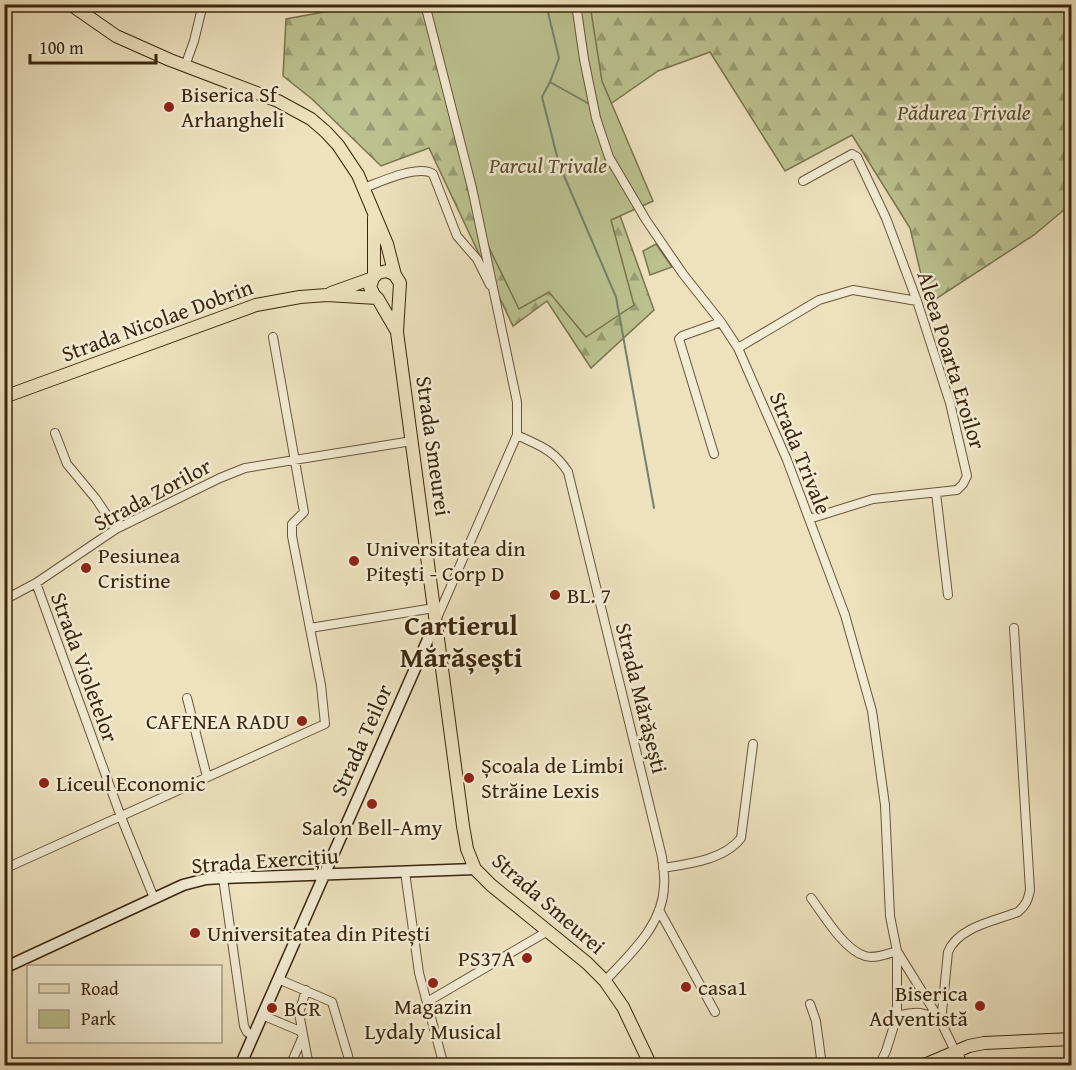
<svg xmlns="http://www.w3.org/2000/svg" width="1076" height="1070" viewBox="0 0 1076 1070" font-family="'Gentium Book Plus',serif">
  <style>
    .forest { fill: url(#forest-firs); stroke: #7b744e; stroke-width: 1.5 }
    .green { fill: #bbc28f; stroke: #7b744e; stroke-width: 1.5 }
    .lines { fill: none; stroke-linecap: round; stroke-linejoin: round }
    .stream { stroke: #74816d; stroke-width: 2 }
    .street-casing { stroke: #685539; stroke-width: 10 }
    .secondary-casing { stroke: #3b260d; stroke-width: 13 }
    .primary-casing { stroke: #3b260d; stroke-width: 14 }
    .street { stroke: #f3ecd5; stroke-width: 8 }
    .secondary { stroke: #f3ecd5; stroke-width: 10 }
    .primary { stroke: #ede1be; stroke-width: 12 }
    .poi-dot { fill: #8f2418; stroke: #f3ecd5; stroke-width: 2 }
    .labels { text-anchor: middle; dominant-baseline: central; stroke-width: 5; stroke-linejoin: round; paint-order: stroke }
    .poi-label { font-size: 22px; fill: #3b260d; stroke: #f3ecd5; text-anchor: start }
    .park-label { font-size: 22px; font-style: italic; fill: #5b4d2e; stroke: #f3ecd5 }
    .street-label { font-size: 22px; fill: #3b260d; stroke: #f3ecd5 }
    .district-label { font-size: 28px; font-weight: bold; fill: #3b260d; stroke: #f3ecd5 }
  </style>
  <defs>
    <pattern id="forest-firs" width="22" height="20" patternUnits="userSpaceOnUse" patternTransform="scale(1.5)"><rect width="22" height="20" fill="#bbc28f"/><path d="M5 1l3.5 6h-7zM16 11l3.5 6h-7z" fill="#999d73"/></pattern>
  </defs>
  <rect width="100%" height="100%" fill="#ede1be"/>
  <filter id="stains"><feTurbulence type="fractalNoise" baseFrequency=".00333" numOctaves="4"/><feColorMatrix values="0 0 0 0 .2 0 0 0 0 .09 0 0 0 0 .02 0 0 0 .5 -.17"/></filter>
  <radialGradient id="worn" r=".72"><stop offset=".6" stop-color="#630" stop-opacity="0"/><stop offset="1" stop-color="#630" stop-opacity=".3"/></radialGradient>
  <path class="forest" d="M346,5H1071V204L1034,235L928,304L910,228L852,135L785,171L710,52L658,71L586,121L654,310L591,368L547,301L513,326L429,148L381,166L312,99L283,76L286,19L345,8Z"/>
  <path class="green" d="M421,5H590L602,81L653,201L611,220L634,305L586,337L549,292L519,309L477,223L453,122Z
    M656,244L672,267L650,275L643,251Z"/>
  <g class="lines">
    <path class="stream" d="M546,4L559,58L550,82L542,97L559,164L616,297L654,508
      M550,82L591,105"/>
    <g class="street-casing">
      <path id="street" d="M425,4L472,188L517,402V435L437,618
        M576,4L584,59L596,118L609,157L646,220L683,274L721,322L738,348L787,460L845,615L872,711L885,805L890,916L897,951L941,1022L955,1051
        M185,66L194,41L203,4
        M803,181L852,154L857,157L886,218L917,301L950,403L967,476L963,484L957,490L873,499L809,519
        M364,188C380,182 419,164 433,174L457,236L477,259L490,285
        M738,348L819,300L853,290L917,301
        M55,433L67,464L96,499L116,529
        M517,435C540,446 553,449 568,472L662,857C663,866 665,876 664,886C663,925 630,954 605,981
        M714,454L679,339L682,336L721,322
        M936,493L948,595
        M36,583L121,817L154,898
        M4,600L36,583L116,529L220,478L245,468L412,441
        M310,628L434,608
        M187,698L207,777
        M663,868C688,864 724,860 741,838L753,744
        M4,869L325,724L321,685L292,536V524L304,512L273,337
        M405,872L419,973L444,1066
        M223,878L244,1026L247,1032L253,1036
        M811,898C823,914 844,950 865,956C875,959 887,954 897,951V1016L886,1051L879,1066
        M659,910L715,1012
        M278,979L332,1002L351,1066
        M306,990L299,1013L309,1066
        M427,1002L548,931
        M810,1004L816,1021L822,1066
        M262,1015L300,1031L303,1036L290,1066
        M897,1016C918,1011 923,1011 941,1022L948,952C958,927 995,921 1018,912C1026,905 1028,900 1030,890L1014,628"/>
    </g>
    <g class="secondary-casing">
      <path id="secondary" d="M4,968L183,885L206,879L223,878L475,869
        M240,1066L436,621"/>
    </g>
    <g class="primary-casing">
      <path id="primary" d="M70,4L116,36L170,60L278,101L311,119L326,132L338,145L358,175L387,244L395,275L400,283L397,332L463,826L467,849L475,869L491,885L587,963L605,981L623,1007L651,1066
        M374,217V276
        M395,275L387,271L378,273L373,278L370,287L374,295L378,299L396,330
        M331,293L373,278
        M4,397L256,305L300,297L327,295L377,298
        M955,1051L962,1066
        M922,1066L969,1046L984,1043L1072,1039"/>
    </g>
    <use href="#street" class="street"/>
    <use href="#secondary" class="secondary"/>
    <use href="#primary" class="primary"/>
  </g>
  <g class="poi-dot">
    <circle cx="169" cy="107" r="6"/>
    <circle cx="354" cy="561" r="6"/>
    <circle cx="86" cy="568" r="6"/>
    <circle cx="555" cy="595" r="6"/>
    <circle cx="302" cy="721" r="6"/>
    <circle cx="469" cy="778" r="6"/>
    <circle cx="44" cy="783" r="6"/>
    <circle cx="372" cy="804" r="6"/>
    <circle cx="195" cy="933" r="6"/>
    <circle cx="527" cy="958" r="6"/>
    <circle cx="433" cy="983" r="6"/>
    <circle cx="686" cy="987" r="6"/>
    <circle cx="980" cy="1006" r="6"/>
    <circle cx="272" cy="1008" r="6"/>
  </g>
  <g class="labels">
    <g class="poi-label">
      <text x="181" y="94">Biserica Sf<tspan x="181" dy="25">Arhangheli</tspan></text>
      <text x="366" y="548">Universitatea din<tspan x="366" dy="25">Pitești - Corp D</tspan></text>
      <text x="98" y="555">Pesiunea<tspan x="98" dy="25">Cristine</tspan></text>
      <text x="567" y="595">BL. 7</text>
      <text x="290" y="721" text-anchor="end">CAFENEA RADU</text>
      <text x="481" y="765">Școala de Limbi<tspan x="481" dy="25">Străine Lexis</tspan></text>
      <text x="56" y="783">Liceul Economic</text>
      <text x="372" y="827" text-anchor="middle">Salon Bell-Amy</text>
      <text x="207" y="933">Universitatea din Pitești</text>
      <text x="515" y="958" text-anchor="end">PS37A</text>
      <text x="698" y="987">casa1</text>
      <text x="968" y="993" text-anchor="end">Biserica<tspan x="968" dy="25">Adventistă</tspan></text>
      <text x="433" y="1006" text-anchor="middle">Magazin<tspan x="433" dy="25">Lydaly Musical</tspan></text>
      <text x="284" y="1008">BCR</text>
    </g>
    <g class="park-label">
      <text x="964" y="112">Pădurea Trivale</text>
      <text x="548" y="165">Parcul Trivale</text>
    </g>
    <g class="street-label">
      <text transform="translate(157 320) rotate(-20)">Strada Nicolae Dobrin</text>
      <text transform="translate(952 360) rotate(73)">Aleea Poarta Eroilor</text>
      <text transform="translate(434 446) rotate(82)">Strada Smeurei</text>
      <text transform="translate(801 453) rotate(68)">Strada Trivale</text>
      <text transform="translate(152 494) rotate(-28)">Strada Zorilor</text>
      <text transform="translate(85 667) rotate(70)">Strada Violetelor</text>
      <text transform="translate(642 698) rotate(76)">Strada Mărășești</text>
      <text transform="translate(361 740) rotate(-66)">Strada Teilor</text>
      <text transform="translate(265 860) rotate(-4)">Strada Exercițiu</text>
      <text transform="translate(549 903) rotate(41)">Strada Smeurei</text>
    </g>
    <g class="district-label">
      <text x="461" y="624">Cartierul<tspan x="461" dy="32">Mărășești</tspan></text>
    </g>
  </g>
  <rect width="1076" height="1070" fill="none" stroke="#ede1be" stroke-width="24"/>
  <rect x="6" y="6" width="1064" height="1058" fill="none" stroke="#3b260d" stroke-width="3"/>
  <rect x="12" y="12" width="1052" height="1046" fill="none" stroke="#3b260d" stroke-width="1.5"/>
  <rect x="27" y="965" width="195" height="78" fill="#f3ecd5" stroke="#a99d85" stroke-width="1.5"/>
  <rect x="39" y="984" width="30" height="9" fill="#ede1be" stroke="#a99d85" stroke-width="1.5"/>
  <text x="81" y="995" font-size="18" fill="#3b260d">Road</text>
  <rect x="39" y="1010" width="30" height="18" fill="#bbc28f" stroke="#a99d85" stroke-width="1.5"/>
  <text x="81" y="1025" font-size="18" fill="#3b260d">Park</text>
  <path d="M30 54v9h126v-9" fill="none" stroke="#3b260d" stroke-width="3"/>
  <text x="39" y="54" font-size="18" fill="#3b260d" stroke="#f3ecd5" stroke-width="4.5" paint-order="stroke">100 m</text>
  <rect width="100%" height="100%" filter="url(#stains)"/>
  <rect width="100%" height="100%" fill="url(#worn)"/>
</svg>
